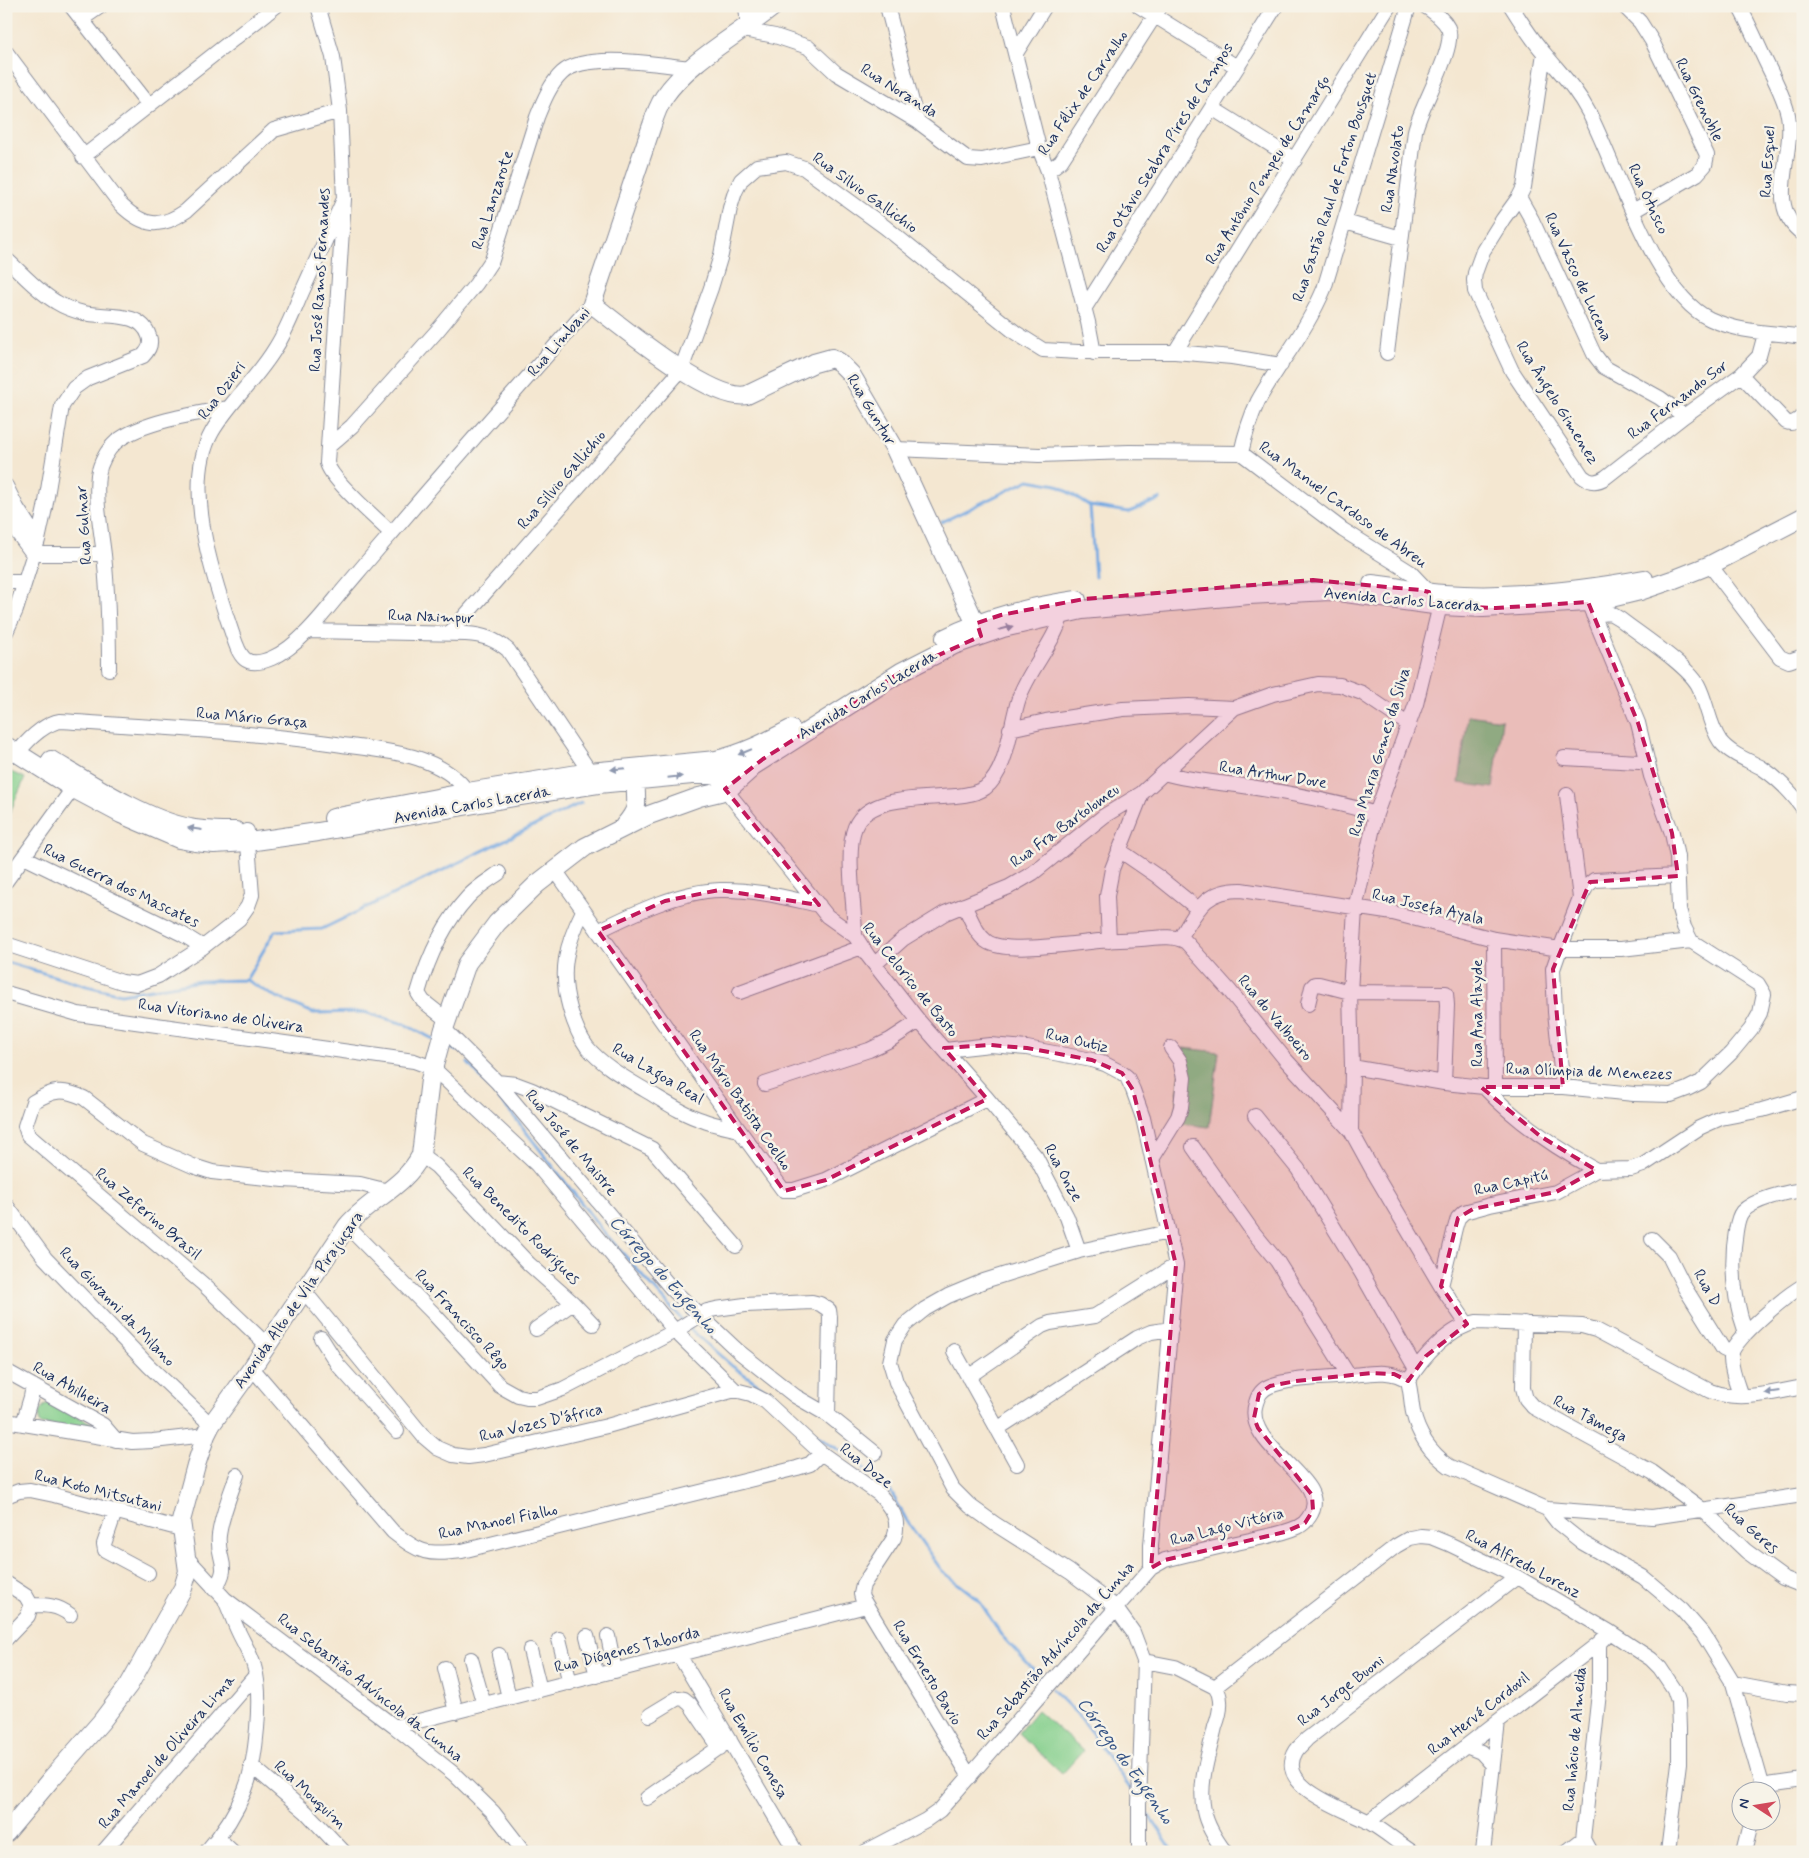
<svg xmlns="http://www.w3.org/2000/svg" width="1809" height="1858" viewBox="0 0 1809 1858" font-family="Mynerve,sans-serif">
  <style>
    .green { fill: #84cf8c; stroke: #507f75 }
    .lines { fill: none; stroke-linecap: round; stroke-linejoin: round }
    .stream { stroke: #76a9e2; stroke-width: 3 }
    .minor-casing { stroke: #888b98; stroke-width: 16 }
    .major-casing { stroke: #888b98; stroke-width: 20 }
    .minor { stroke: #fff; stroke-width: 14 }
    .major { stroke: #fff; stroke-width: 18 }
    .oneway { fill: #8d97ae }
    .marked { fill: #c2185b; fill-opacity: 0.2; stroke: #c2185b; stroke-width: 4; stroke-dasharray: 10 6; stroke-linejoin: round }
    .labels { text-anchor: middle; dominant-baseline: central; stroke-width: 5; stroke-linejoin: round; paint-order: stroke }
    .street-label { font-size: 16px; fill: #1b2f5e; stroke: #f7f3e8 }
    .water-label { font-size: 18px; font-style: italic; fill: #365486; stroke: #f7f3e8 }
  </style>
  <rect width="100%" height="100%" fill="#f7f3e8"/>
  <filter id="ink" filterUnits="userSpaceOnUse"><feTurbulence type="fractalNoise" baseFrequency=".02" numOctaves="2"/><feDisplacementMap in="SourceGraphic" scale="10" xChannelSelector="R" yChannelSelector="G"/><feConvolveMatrix kernelMatrix="1 2 1 2 8 2 1 2 1" color-interpolation-filters="sRGB"/></filter>
  <filter id="wash" filterUnits="userSpaceOnUse"><feTurbulence type="fractalNoise" baseFrequency=".0096" numOctaves="4" result="noise"/><feDisplacementMap in="SourceGraphic" scale="20" xChannelSelector="R" yChannelSelector="G"/><feGaussianBlur stdDeviation="1.12" result="paint"/><feColorMatrix in="noise" values="0 0 0 0 0 0 0 0 0 0 0 0 0 0 0 0 0 1.4 0 .05"/><feComposite in="paint" operator="in"/></filter>
  <g filter="url(#wash)">
    <rect width="100%" height="100%" fill="#f4e7d1"/>
    <path class="green" d="M1468,715L1502,720L1493,788L1459,783Z
      M6,770L25,778L6,821Z
      M1183,1048L1219,1052L1209,1127L1174,1123Z
      M50,1402L106,1431L40,1424C37,1413 40,1407 50,1402Z
      M1037,1710L1083,1751L1062,1774L1018,1733Z"/>
    <g class="lines">
      <path class="stream" d="M1090,506L1129,512L1160,499
        M942,522L1029,480L1057,485L1090,506L1095,577
        M6,962L87,986L121,994L201,981L246,980L270,994L313,1013L364,1012L404,1024L435,1040
        M246,980L275,931L322,929L581,803
        M445,1045L457,1051
        M468,1063L513,1115L603,1231L683,1321
        M689,1328L732,1366L761,1386L809,1430L857,1462L891,1492L907,1521L942,1571L978,1599L1003,1637L1045,1683
        M1052,1689L1081,1718L1134,1794
        M1143,1807L1174,1852"/>
    </g>
  </g>
  <g filter="url(#ink)">
    <g class="lines">
      <g class="minor-casing">
        <path id="minor" d="M71,6L149,105
          M318,6L333,57L340,111L344,199L327,463C331,480 377,519 391,533
          M746,6L748,27
          M887,6L917,121
          M1003,6L1039,148L1048,171L1088,322L1094,353
          M1139,6L1237,67
          M1511,6C1521,22 1531,38 1544,53C1561,74 1576,88 1589,113C1617,167 1655,294 1710,319C1741,333 1770,332 1803,337
          M1624,6L1640,22L1652,41L1707,155L1705,165L1697,174L1633,211
          M1739,6C1749,24 1757,43 1766,62C1774,79 1784,96 1788,115C1796,154 1763,206 1803,234
          M82,19L101,6
          M743,30L775,36L808,47L836,73L917,121L968,159L982,160L1039,148
          M6,52L121,205C144,227 160,229 186,211L274,130L340,111
          M1016,53L1045,6
          M1544,53L1524,187L1519,197L1503,219L1483,251L1475,273L1474,280L1475,291L1512,371L1582,476C1590,483 1597,483 1606,477L1684,416L1741,375L1759,356L1765,334
          M1212,108L1295,160
          M83,157L276,6
          M1048,171L1061,161L1161,6
          M1519,197L1532,220L1594,354L1604,367L1660,398L1684,416
          M344,199C330,230 316,261 302,292C294,310 287,330 276,347C258,378 230,401 212,432C182,485 213,577 231,630C239,653 242,671 272,658C297,647 321,617 338,596C356,575 373,554 391,534C457,456 525,381 592,304
          M1345,222L1401,238
          M6,259C22,273 37,291 56,302C64,307 75,311 84,313C104,318 141,310 149,336C152,344 149,350 143,356L88,378L74,388L62,406L45,508L38,540L16,610L6,632
          M1084,309L1276,6
          M1175,352L1389,6
          M1387,353L1415,131C1420,107 1457,47 1448,28C1443,18 1433,12 1425,6
          M1741,375L1786,422C1793,425 1798,420 1803,416
          M328,447L352,426L437,331L476,284L492,260L537,117C543,102 550,84 562,73C586,51 660,65 691,68
          M895,449L1039,455L1129,452L1241,453L1343,530L1410,572L1429,592L1430,598
          M1241,453C1245,435 1250,418 1258,401C1265,388 1274,375 1282,362C1298,339 1313,315 1324,289L1409,6
          M6,486L17,508L38,540
          M6,517L33,554H104
          M1710,565L1780,657L1789,661L1803,656
          M6,582H24
          M1593,615L1610,613L1620,619C1639,634 1687,665 1698,685C1707,702 1709,725 1720,741C1730,754 1748,760 1762,768C1777,778 1792,793 1803,808
          M309,631L466,634C483,635 495,639 508,650L590,772L592,780
          M449,634L681,370L711,288L721,255L730,208L735,192L741,180L757,166L786,162L804,168L885,227L1016,333L1043,350L1078,352H1175L1232,357L1281,365
          M109,669C109,631 108,593 104,555C101,529 95,501 98,475C100,463 107,450 116,442C140,422 198,413 228,408
          M1010,729L1046,721L1123,709L1189,706L1234,708L1273,694L1318,684L1340,685L1362,693L1409,725
          M18,752C28,740 43,724 60,721C152,727 244,731 336,744C362,748 401,751 425,761C443,768 462,780 471,798
          M1564,758L1639,762L1647,761
          M1164,773C1188,780 1212,782 1237,785C1284,792 1331,800 1376,814
          M725,780V789L827,916L855,936L868,956L919,1021L985,1096L1036,1157L1067,1217L1079,1251
          M1567,795L1580,898
          M1119,850L1157,876L1198,909
          M24,857L182,934L203,947
          M555,870L739,1130L783,1190H794L826,1180L987,1099
          M6,881L79,780
          M964,905C970,916 975,933 986,941C1004,955 1075,943 1099,941C1113,940 1127,940 1141,939C1155,938 1173,934 1186,942L1229,990L1285,1059L1351,1131L1373,1171L1441,1286L1467,1324
          M583,911C566,945 559,971 570,1009C574,1023 579,1036 587,1047C602,1065 625,1078 645,1090C664,1101 682,1114 702,1120C714,1125 727,1127 739,1130
          M598,931C634,913 680,891 720,890C754,889 787,898 819,905
          M855,936C855,908 845,851 855,827C869,794 927,799 956,796C965,795 976,794 985,788C1008,771 1010,724 1019,698C1029,668 1061,636 1063,606
          M1180,938C1197,911 1204,890 1241,890L1393,913L1494,939L1560,949H1621L1691,941
          M1494,939L1495,1087
          M1109,941L1107,896L1112,869L1142,793
          M6,944L122,982L137,984L158,976L203,947L239,919L248,906L252,895L247,831
          M875,964L903,939L945,913L1009,887L1033,873L1104,816L1142,793L1234,708
          M740,992L862,947
          M6,993L78,1014L414,1061L433,1068L537,1165L675,1331L735,1390L751,1394L765,1401L821,1453L879,1494C891,1508 901,1519 894,1538L863,1585L861,1594L862,1598L970,1777
          M1308,1004L1312,987L1315,984H1319L1350,992L1446,993L1447,1005L1444,1083
          M447,1020L423,1001L418,993C428,958 443,924 468,897C477,887 489,880 499,873
          M444,1029L497,1082L672,1289L738,1351L795,1396L828,1415L875,1453
          M945,1050L990,1045L1027,1048L1092,1060L1105,1064L1122,1073L1127,1077L1133,1090L1143,1118L1176,1265L1151,1545V1568
          M1352,1067L1444,1083L1484,1087H1563L1634,1094L1671,1095L1687,1089L1701,1082L1731,1053L1751,1029L1760,1013L1764,994L1758,984L1691,941L1684,927L1679,909L1677,857L1672,833L1651,776L1638,723L1588,602L1586,594
          M497,1082L516,1084L532,1090L652,1149L736,1246
          M765,1084L869,1050L890,1040L919,1021
          M1484,1087C1516,1121 1556,1148 1596,1170
          M1563,1087L1555,1012L1553,969L1560,949L1580,898L1587,886L1594,880L1678,876
          M1255,1116L1298,1169L1361,1272L1416,1369
          M1351,1131L1352,1067L1350,992L1355,909L1376,814L1416,704L1442,597
          M1193,1147L1253,1232L1277,1261L1349,1376
          M421,1155L436,1166L529,1264L573,1303L593,1324
          M1152,1159L1178,1117L1181,1107L1184,1078L1180,1061L1171,1048
          M6,1205L45,1258L149,1366L211,1425
          M347,1226L433,1313L500,1386L518,1396L527,1398H537L563,1389L675,1331L707,1311L716,1309L745,1305L812,1302L820,1304L829,1310L830,1317L828,1415
          M1652,1239L1669,1256L1685,1288L1723,1349L1732,1353
          M1441,1286L1455,1228L1458,1218L1464,1212L1490,1205L1556,1192L1596,1170L1631,1169L1643,1165L1699,1128L1721,1118L1762,1110L1803,1098
          M304,1291L424,1437L437,1448L453,1455L468,1457L484,1455L607,1426L735,1390
          M1524,1323L1523,1388L1526,1399L1533,1407L1652,1472L1703,1510L1746,1551L1783,1578L1803,1586
          M536,1329L573,1303
          M1746,1333C1734,1300 1730,1266 1736,1231C1737,1225 1738,1217 1742,1212C1754,1199 1786,1192 1803,1190
          M321,1338L338,1365L397,1431
          M266,1344L203,1284L28,1135L25,1126L33,1102C53,1090 62,1088 84,1098L143,1144L193,1166L212,1172L283,1180L360,1184L388,1191
          M954,1351L1017,1464
          M252,1368L393,1532C421,1554 427,1555 462,1551L797,1468L810,1464L821,1453
          M6,1371L103,1425L116,1440
          M968,1377L1042,1326L1050,1323L1095,1316L1176,1265
          M1741,1396C1737,1384 1730,1368 1731,1355C1733,1339 1788,1294 1803,1286
          M6,1421L132,1442L153,1441L206,1435
          M23,1424L31,1397L33,1386
          M997,1429L1137,1338L1151,1332L1171,1329
          M6,1496L19,1491L30,1490L54,1495L181,1529
          M1547,1509L1652,1517L1803,1495
          M115,1512L104,1544L105,1550L148,1573
          M187,1558L225,1599L395,1727L454,1774L493,1812L524,1852
          M6,1583L26,1596L31,1605
          M214,1589C233,1565 216,1560 219,1535C222,1514 230,1495 237,1475
          M31,1605C46,1605 58,1605 70,1615
          M587,1636L597,1676
          M608,1636L615,1671
          M6,1639L28,1616L31,1605
          M559,1639L570,1683
          M530,1650L540,1690
          M499,1655L509,1698
          M679,1655L796,1852
          M471,1659L484,1705
          M1144,1661L1175,1667L1215,1687C1218,1691 1220,1695 1220,1701C1221,1710 1218,1719 1215,1727C1209,1754 1198,1783 1204,1811C1207,1826 1216,1840 1225,1852
          M445,1668L456,1712
          M1733,1683L1787,1693L1803,1694
          M1215,1687L1396,1546L1410,1538L1421,1536L1432,1537L1449,1544L1517,1577L1610,1632L1651,1659L1660,1668L1674,1689L1678,1701L1679,1729V1763L1668,1852
          M650,1715L678,1698L684,1699L690,1704L720,1748
          M395,1727L866,1606
          M1466,1746L1481,1752L1492,1764
          M251,1765L306,1812L344,1852
          M1761,1786L1803,1780
          M1760,1790L1761,1781L1733,1683L1703,1634L1682,1610L1643,1577L1583,1543L1558,1523L1547,1509L1449,1466C1431,1453 1418,1435 1413,1412C1411,1402 1411,1391 1408,1381C1423,1357 1449,1327 1477,1322L1582,1326L1596,1330L1710,1391C1739,1402 1773,1393 1803,1387
          M647,1798L730,1740
          M1368,1822L1599,1643L1610,1632
          M218,1838L233,1852
          M1583,1839L1599,1693V1643
          M103,1852L256,1675
          M206,1852C222,1834 236,1813 245,1790C256,1762 263,1695 254,1666C251,1655 245,1645 240,1635C234,1623 230,1611 225,1600
          M865,1852L926,1820L940,1810L1151,1568L1165,1560C1193,1553 1222,1546 1250,1540C1266,1536 1283,1534 1298,1527C1302,1525 1306,1522 1309,1517C1336,1480 1241,1448 1256,1403C1258,1395 1262,1389 1270,1386C1294,1377 1327,1379 1353,1375C1371,1373 1393,1369 1408,1381
          M1139,1852V1805L1144,1661L1133,1632L1115,1607L1108,1601L1070,1572L995,1524L970,1506L953,1489L896,1382L890,1362L895,1340L905,1325L925,1309L948,1296L984,1281L1079,1251L1169,1232
          M1412,1852C1397,1842 1383,1830 1367,1821C1345,1809 1274,1787 1296,1751C1299,1746 1304,1743 1307,1739L1517,1577
          M1483,1852L1498,1721
          M1566,1852L1583,1839L1590,1852
          M1744,1852L1752,1820"/>
      </g>
      <g class="major-casing">
        <path id="major" d="M774,6C740,34 689,60 664,97C659,105 655,115 652,125L592,304C621,326 713,403 747,395L814,363L832,358L839,362L851,374L895,449L980,633
          M1372,584C1396,586 1420,593 1444,594C1511,599 1578,591 1644,579
          M945,638C988,617 1029,607 1077,600
          M6,746L74,789L121,814L179,839L195,842L214,844L248,842L318,832L520,796L598,784L692,775H716L753,766L901,672L954,645L1003,628L1082,610L1249,595L1331,591L1441,606L1483,608L1588,602L1611,598L1640,591L1672,580L1710,565L1803,517
          M51,760C88,782 148,821 190,828C205,831 220,831 236,831
          M333,818L468,792L590,772L716,760C743,754 766,742 791,729
          M624,826C629,820 635,813 636,805C637,792 633,783 640,772
          M6,1833L51,1779L101,1722L129,1685L183,1588L188,1571L181,1521L196,1465L206,1435L211,1425L252,1368L347,1226C370,1199 405,1187 421,1155L430,1080L444,1029L467,963L497,923L537,884L585,847L649,815L699,797L720,792L732,786L751,769"/>
      </g>
      <use href="#minor" class="minor"/>
      <use href="#major" class="major"/>
    </g>
    <defs><path id="oneway-solid" d="M-6-.8H1V-3.2L6.5 0L1 3.2V.8H-6Z" transform="scale(1.25)"/></defs>
    <g class="oneway">
      <use href="#oneway-solid" transform="translate(1006 628) rotate(-15)"/>
      <use href="#oneway-solid" transform="translate(745 752) rotate(158)"/>
      <use href="#oneway-solid" transform="translate(618 769) rotate(175)"/>
      <use href="#oneway-solid" transform="translate(675 777) rotate(-6)"/>
      <use href="#oneway-solid" transform="translate(195 829) rotate(-172)"/>
      <use href="#oneway-solid" transform="translate(1772 1392) rotate(172)"/>
    </g>
  </g>
  <path class="marked" d="M1313,580L1420,590L1429,592L1431,604L1441,606L1496,608L1588,602L1638,723L1672,833L1678,876L1590,882L1553,969L1563,1087H1481L1540,1136L1596,1170L1556,1192L1473,1209L1458,1218L1441,1286L1467,1324L1426,1356L1408,1381L1394,1374L1371,1373L1296,1381L1270,1386L1259,1394L1254,1418L1258,1428L1312,1495L1313,1510L1305,1523L1285,1532L1165,1560L1151,1568L1176,1265L1133,1090L1122,1073L1092,1060L1027,1048L990,1045L944,1048L987,1099L826,1180L784,1191L598,931L665,901L719,890L819,905L725,789L763,759L901,672L981,636L977,623L1001,615L1084,599Z"/>
  <g class="labels">
    <g class="street-label">
      <text transform="translate(899 91) rotate(32)">Rua Noranda</text>
      <text transform="translate(1083 93) rotate(-56)">Rua Félix de Carvalho</text>
      <text transform="translate(1699 100) rotate(64)">Rua Grenoble</text>
      <text transform="translate(1165 148) rotate(-58)">Rua Otávio Seabra Pires de Campos</text>
      <text transform="translate(1768 162) rotate(-87)">Rua Esquel</text>
      <text transform="translate(1393 169) rotate(-82)">Rua Navolato</text>
      <text transform="translate(1268 170) rotate(-58)">Rua Antônio Pompeu de Camargo</text>
      <text transform="translate(1335 187) rotate(-72)">Rua Gastão Raul de Forton Bousquet</text>
      <text transform="translate(865 193) rotate(36)">Rua Silvio Gallichio</text>
      <text transform="translate(1648 199) rotate(65)">Rua Otusco</text>
      <text transform="translate(493 200) rotate(-72)">Rua Lanzarote</text>
      <text transform="translate(1578 277) rotate(65)">Rua Vasco de Lucena</text>
      <text transform="translate(320 280) rotate(-87)">Rua José Ramos Fernandes</text>
      <text transform="translate(559 342) rotate(-49)">Rua Limbani</text>
      <text transform="translate(222 391) rotate(-53)">Rua Ozieri</text>
      <text transform="translate(1678 400) rotate(-37)">Rua Fernando Sor</text>
      <text transform="translate(1557 403) rotate(58)">Rua Ângelo Gimenez</text>
      <text transform="translate(871 410) rotate(59)">Rua Guntur</text>
      <text transform="translate(562 480) rotate(-49)">Rua Silvio Gallichio</text>
      <text transform="translate(1343 505) rotate(36)">Rua Manuel Cardoso de Abreu</text>
      <text transform="translate(84 525) rotate(-94)">Rua Gulnar</text>
      <text transform="translate(1403 600) rotate(5)">Avenida Carlos Lacerda</text>
      <text transform="translate(431 617) rotate(2)">Rua Naimpur</text>
      <text transform="translate(868 695) rotate(-31)">Avenida Carlos Lacerda</text>
      <text transform="translate(252 718) rotate(5)">Rua Mário Graça</text>
      <text transform="translate(1380 752) rotate(-73)">Rua Maria Gomes da Silva</text>
      <text transform="translate(1273 775) rotate(9)">Rua Arthur Dove</text>
      <text transform="translate(472 805) rotate(-10)">Avenida Carlos Lacerda</text>
      <text transform="translate(1065 826) rotate(-36)">Rua Fra Bartolomeu</text>
      <text transform="translate(121 886) rotate(26)">Rua Guerra dos Mascates</text>
      <text transform="translate(1428 907) rotate(13)">Rua Josefa Ayala</text>
      <text transform="translate(910 980) rotate(51)">Rua Celorico de Basto</text>
      <text transform="translate(1477 1013) rotate(-90)">Rua Ana Alayde</text>
      <text transform="translate(221 1016) rotate(8)">Rua Vitoriano de Oliveira</text>
      <text transform="translate(1275 1018) rotate(50)">Rua do Valboeiro</text>
      <text transform="translate(1077 1041) rotate(13)">Rua Outiz</text>
      <text transform="translate(1589 1072) rotate(2)">Rua Olímpia de Menezes</text>
      <text transform="translate(658 1074) rotate(31)">Rua Lagoa Real</text>
      <text transform="translate(740 1100) rotate(55)">Rua Mário Batista Coelho</text>
      <text transform="translate(571 1143) rotate(50)">Rua José de Maistre</text>
      <text transform="translate(1063 1173) rotate(61)">Rua Onze</text>
      <text transform="translate(1511 1183) rotate(-12)">Rua Capitú</text>
      <text transform="translate(148 1214) rotate(40)">Rua Zeferino Brasil</text>
      <text transform="translate(521 1226) rotate(45)">Rua Benedito Rodrigues</text>
      <text transform="translate(1707 1288) rotate(60)">Rua D</text>
      <text transform="translate(299 1300) rotate(-55)">Avenida Alto de Vila Pirajuçara</text>
      <text transform="translate(117 1307) rotate(46)">Rua Giovanni da Milano</text>
      <text transform="translate(462 1320) rotate(47)">Rua Francisco Rêgo</text>
      <text transform="translate(72 1388) rotate(30)">Rua Abilheira</text>
      <text transform="translate(1590 1419) rotate(28)">Rua Tâmega</text>
      <text transform="translate(541 1423) rotate(-13)">Rua Vozes D'áfrica</text>
      <text transform="translate(866 1466) rotate(38)">Rua Doze</text>
      <text transform="translate(98 1491) rotate(14)">Rua Koto Mitsutani</text>
      <text transform="translate(498 1522) rotate(-12)">Rua Manoel Fialho</text>
      <text transform="translate(1227 1527) rotate(-14)">Rua Lago Vitória</text>
      <text transform="translate(1751 1529) rotate(42)">Rua Geres</text>
      <text transform="translate(1523 1564) rotate(28)">Rua Alfredo Lorenz</text>
      <text transform="translate(627 1650) rotate(-14)">Rua Diógenes Taborda</text>
      <text transform="translate(1056 1651) rotate(-49)">Rua Sebastião Advíncola da Cunha</text>
      <text transform="translate(927 1673) rotate(59)">Rua Ernesto Bavio</text>
      <text transform="translate(370 1688) rotate(38)">Rua Sebastião Advíncola da Cunha</text>
      <text transform="translate(1341 1691) rotate(-38)">Rua Jorge Buoni</text>
      <text transform="translate(1479 1714) rotate(-38)">Rua Hervé Cordovil</text>
      <text transform="translate(1575 1739) rotate(-85)">Rua Inácio de Almeida</text>
      <text transform="translate(753 1744) rotate(60)">Rua Emílio Conesa</text>
      <text transform="translate(167 1752) rotate(-49)">Rua Manoel de Oliveira Lima</text>
      <text transform="translate(310 1795) rotate(43)">Rua Mouquim</text>
    </g>
    <g class="water-label">
      <text transform="translate(663 1275) rotate(48)">Córrego do Engenho</text>
      <text transform="translate(1125 1761) rotate(54)">Córrego do Engenho</text>
    </g>
  </g>
  <rect width="1809" height="1858" fill="none" stroke="#f7f3e8" stroke-width="25"/>
  <g transform="translate(1756 1806) rotate(282)"><circle r="24" fill="#f7f3e8" stroke="#9fa5b1"/>
  <path d="M0-4L9 19L0 12L-9 19Z" fill="#d1495b"/>
  <text y="-8" font-size="14" font-weight="bold" text-anchor="middle" fill="#1b2f5e">N</text>
  </g>
</svg>
